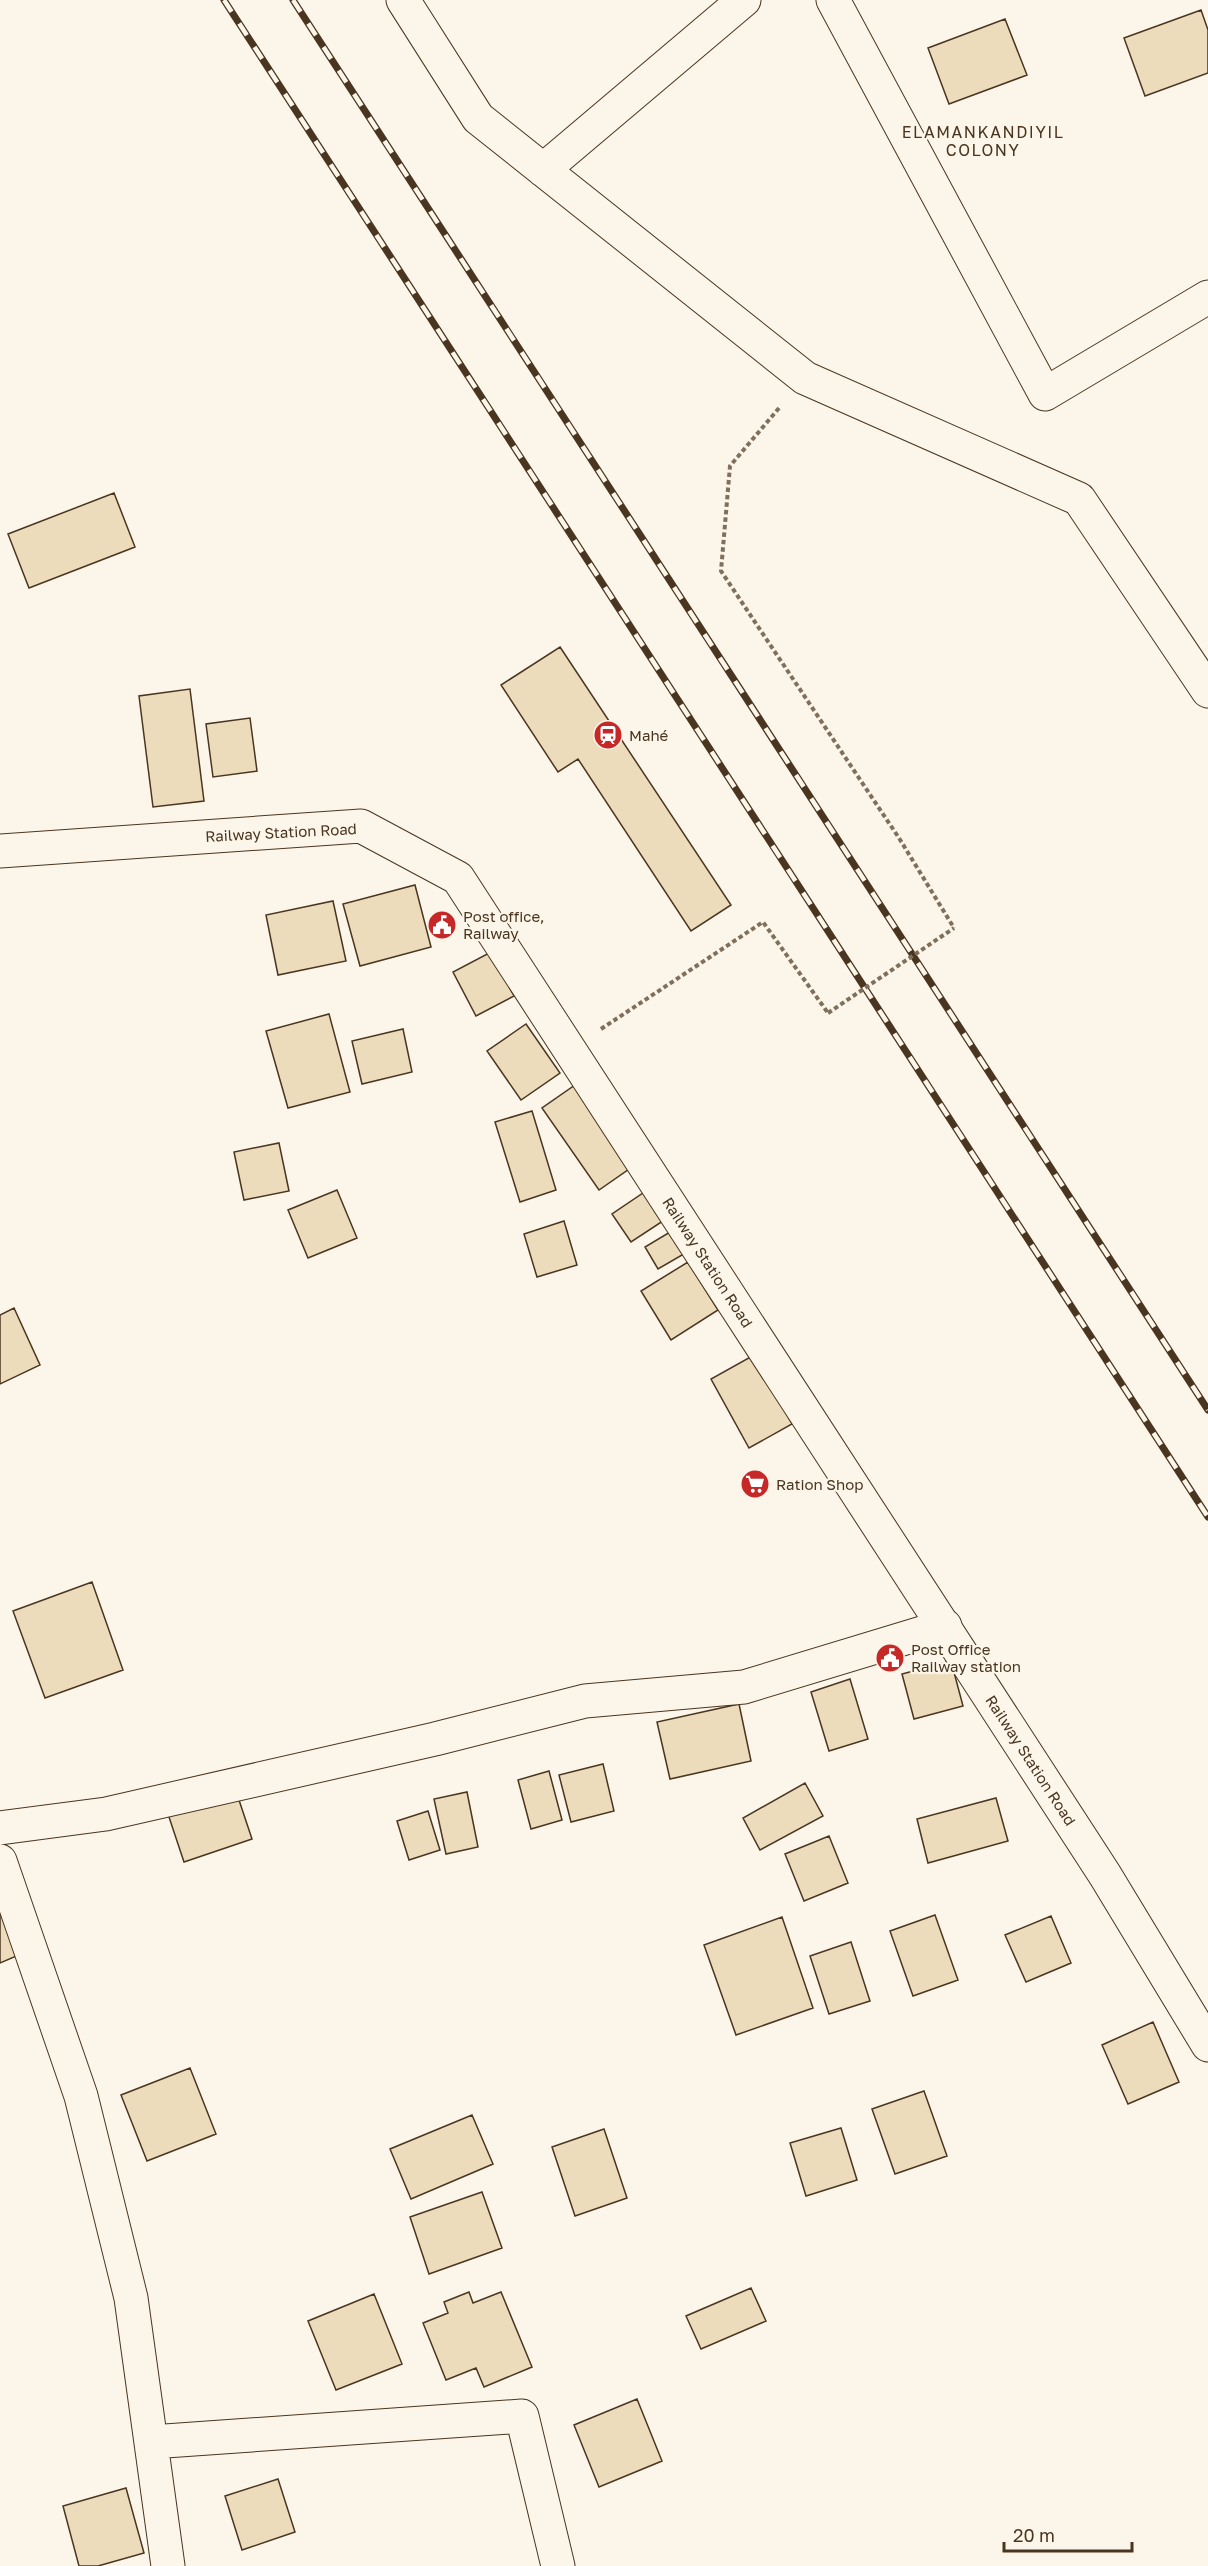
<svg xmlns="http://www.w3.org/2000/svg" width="1208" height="2566" viewBox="0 0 1208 2566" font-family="'Golos Text',sans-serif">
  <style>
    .building { fill: #ecdcbc; stroke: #4a3520; stroke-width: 1.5 }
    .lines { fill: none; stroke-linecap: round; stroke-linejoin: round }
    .minor-casing { stroke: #4a3520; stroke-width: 35 }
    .tertiary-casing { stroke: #4a3520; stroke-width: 35 }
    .path { stroke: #7f6f5c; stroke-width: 4; stroke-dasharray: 4.5 3; stroke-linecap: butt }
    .minor { stroke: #fbf6e9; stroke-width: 33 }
    .tertiary { stroke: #fbf6e9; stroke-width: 33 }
    .rail-casing { stroke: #4a3520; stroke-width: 7 }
    .rail { stroke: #fbf6e9; stroke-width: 4.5; stroke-dasharray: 14; stroke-linecap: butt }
    .path-bridge { stroke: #7f6f5c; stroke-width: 4; stroke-dasharray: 4.5 3; stroke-linecap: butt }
    .labels { text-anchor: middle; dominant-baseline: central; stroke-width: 4.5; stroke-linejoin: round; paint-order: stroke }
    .poi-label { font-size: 15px; fill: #4a3520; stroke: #fbf6e9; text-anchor: start }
    .street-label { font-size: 15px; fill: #4a3520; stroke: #fbf6e9 }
    .neighbourhood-label { font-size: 16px; letter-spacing: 1.5px; fill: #4a3520; stroke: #fbf6e9 }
  </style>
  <rect width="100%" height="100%" fill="#fbf6e9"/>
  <path class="building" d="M1201,10L1208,30V73L1145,96L1124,38Z
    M1005,19L1027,75L949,104L928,48Z
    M114,493L135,547L29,588L8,534Z
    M560,647L731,905L691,931L578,759L558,772L501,685Z
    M190,689L204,801L153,807L139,696Z
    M250,718L257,771L213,777L206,724Z
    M415,885L431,947L360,966L343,904Z
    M333,901L346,961L278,975L266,915Z
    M491,952L514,996L476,1016L453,972Z
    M329,1014L350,1092L288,1108L266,1031Z
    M526,1024L560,1073L521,1100L487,1051Z
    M403,1029L412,1072L362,1084L352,1041Z
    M575,1085L632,1167L599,1190L542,1108Z
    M532,1111L556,1190L520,1202L495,1122Z
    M279,1143L289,1191L244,1200L234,1152Z
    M337,1190L357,1238L308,1258L288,1210Z
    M646,1191L666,1219L631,1242L612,1214Z
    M564,1221L577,1265L537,1277L524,1234Z
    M675,1229L689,1251L658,1269L645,1247Z
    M688,1262L718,1310L671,1340L641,1291Z
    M14,1308L40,1365L0,1384V1315Z
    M754,1355L792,1424L749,1448L711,1379Z
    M92,1582L123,1670L45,1698L13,1611Z
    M951,1661L963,1706L914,1719L902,1674Z
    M850,1679L868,1739L829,1751L811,1692Z
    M739,1704L751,1761L670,1779L657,1722Z
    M603,1764L614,1811L571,1822L559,1775Z
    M549,1771L562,1820L531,1829L518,1780Z
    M805,1783L823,1816L760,1850L743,1818Z
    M235,1788L252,1839L184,1862L167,1811Z
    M467,1792L478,1847L446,1854L434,1799Z
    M996,1798L1008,1841L928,1863L917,1819Z
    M428,1811L440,1850L409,1860L397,1821Z
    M829,1836L848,1883L804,1901L785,1854Z
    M0,1888L28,1951L0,1963Z
    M935,1915L958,1980L913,1996L890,1931Z
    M1051,1916L1071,1963L1026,1982L1005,1935Z
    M782,1917L813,2008L736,2035L704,1945Z
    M851,1942L870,2001L829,2014L810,1956Z
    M1153,2022L1179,2082L1128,2104L1102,2045Z
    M190,2068L216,2134L147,2161L121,2095Z
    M924,2091L947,2156L895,2174L872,2109Z
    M472,2115L493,2164L411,2199L390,2149Z
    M841,2128L857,2180L806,2196L790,2143Z
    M604,2129L627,2198L575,2216L552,2147Z
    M482,2192L502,2248L429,2274L410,2217Z
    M751,2288L766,2321L701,2349L686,2316Z
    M469,2292L473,2303L501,2292L532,2367L484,2387L476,2368L446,2380L423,2323L448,2313L444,2302Z
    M374,2294L402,2364L336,2390L308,2321Z
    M637,2399L662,2461L599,2487L574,2425Z
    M278,2479L295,2532L242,2550L225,2496Z
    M126,2488L144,2553L98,2566H79L63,2506Z"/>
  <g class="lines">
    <g class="minor-casing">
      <path id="minor" d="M403,0L478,118L805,378L1079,499L1208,691
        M833,0L1045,394L1208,297
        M543,170L744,0
        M0,1828L106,1814L435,1739L585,1701L744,1687L945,1626
        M0,1861L81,2096L131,2298L168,2566
        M151,2442L522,2416L558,2566"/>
    </g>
    <g class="tertiary-casing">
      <path id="tertiary" d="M0,851L361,826L458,878L1105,1875L1208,2045"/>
    </g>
    <path class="path" d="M779,408L730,466L721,571L899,838L954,928
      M601,1029L763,922L828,1013"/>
    <use href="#minor" class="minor"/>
    <use href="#tertiary" class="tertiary"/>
    <g class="rail-casing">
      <path id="rail" d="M224,0L1208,1517
        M293,0L1208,1410"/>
    </g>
    <use href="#rail" class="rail"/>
    <path class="path-bridge" d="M828,1013L954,928"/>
  </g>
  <defs>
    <g id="station-disc" transform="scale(1.5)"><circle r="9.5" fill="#c62828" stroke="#fbf6e9"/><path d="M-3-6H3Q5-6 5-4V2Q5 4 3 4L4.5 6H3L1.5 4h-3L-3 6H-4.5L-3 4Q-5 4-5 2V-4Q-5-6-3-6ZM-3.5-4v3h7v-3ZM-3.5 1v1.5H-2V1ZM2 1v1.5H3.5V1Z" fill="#fff"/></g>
    <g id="civic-disc" transform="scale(1.5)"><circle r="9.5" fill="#c62828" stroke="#fbf6e9"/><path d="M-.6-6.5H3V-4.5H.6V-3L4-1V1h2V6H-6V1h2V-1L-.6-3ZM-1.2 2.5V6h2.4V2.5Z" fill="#fff"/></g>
    <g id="supermarket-disc" transform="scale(1.5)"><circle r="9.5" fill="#c62828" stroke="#fbf6e9"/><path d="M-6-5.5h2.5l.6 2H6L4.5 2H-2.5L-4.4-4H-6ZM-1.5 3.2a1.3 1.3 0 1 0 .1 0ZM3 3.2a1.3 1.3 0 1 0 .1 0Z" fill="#fff"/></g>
  </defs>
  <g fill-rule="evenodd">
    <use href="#station-disc" x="608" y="735"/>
    <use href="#civic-disc" x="442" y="925"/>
    <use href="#supermarket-disc" x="755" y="1484"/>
    <use href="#civic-disc" x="890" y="1658"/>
  </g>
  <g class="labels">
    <g class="poi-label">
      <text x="629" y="735">Mahé</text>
      <text x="463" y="916">Post office,<tspan x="463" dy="17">Railway</tspan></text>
      <text x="776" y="1484">Ration Shop</text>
      <text x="911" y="1649">Post Office<tspan x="911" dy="17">Railway station</tspan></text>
    </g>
    <g class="street-label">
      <text transform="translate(281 832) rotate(-3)">Railway Station Road</text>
      <text transform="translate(708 1262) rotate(57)">Railway Station Road</text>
      <text transform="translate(1031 1760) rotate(57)">Railway Station Road</text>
    </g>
    <g class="neighbourhood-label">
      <text x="983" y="132">ELAMANKANDIYIL<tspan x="983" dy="18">COLONY</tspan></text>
    </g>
  </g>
  <path d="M1004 2542v9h128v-9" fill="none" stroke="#4a3520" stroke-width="3"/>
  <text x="1013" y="2542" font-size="18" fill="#4a3520" stroke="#fbf6e9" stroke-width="4.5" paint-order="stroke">20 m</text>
</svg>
